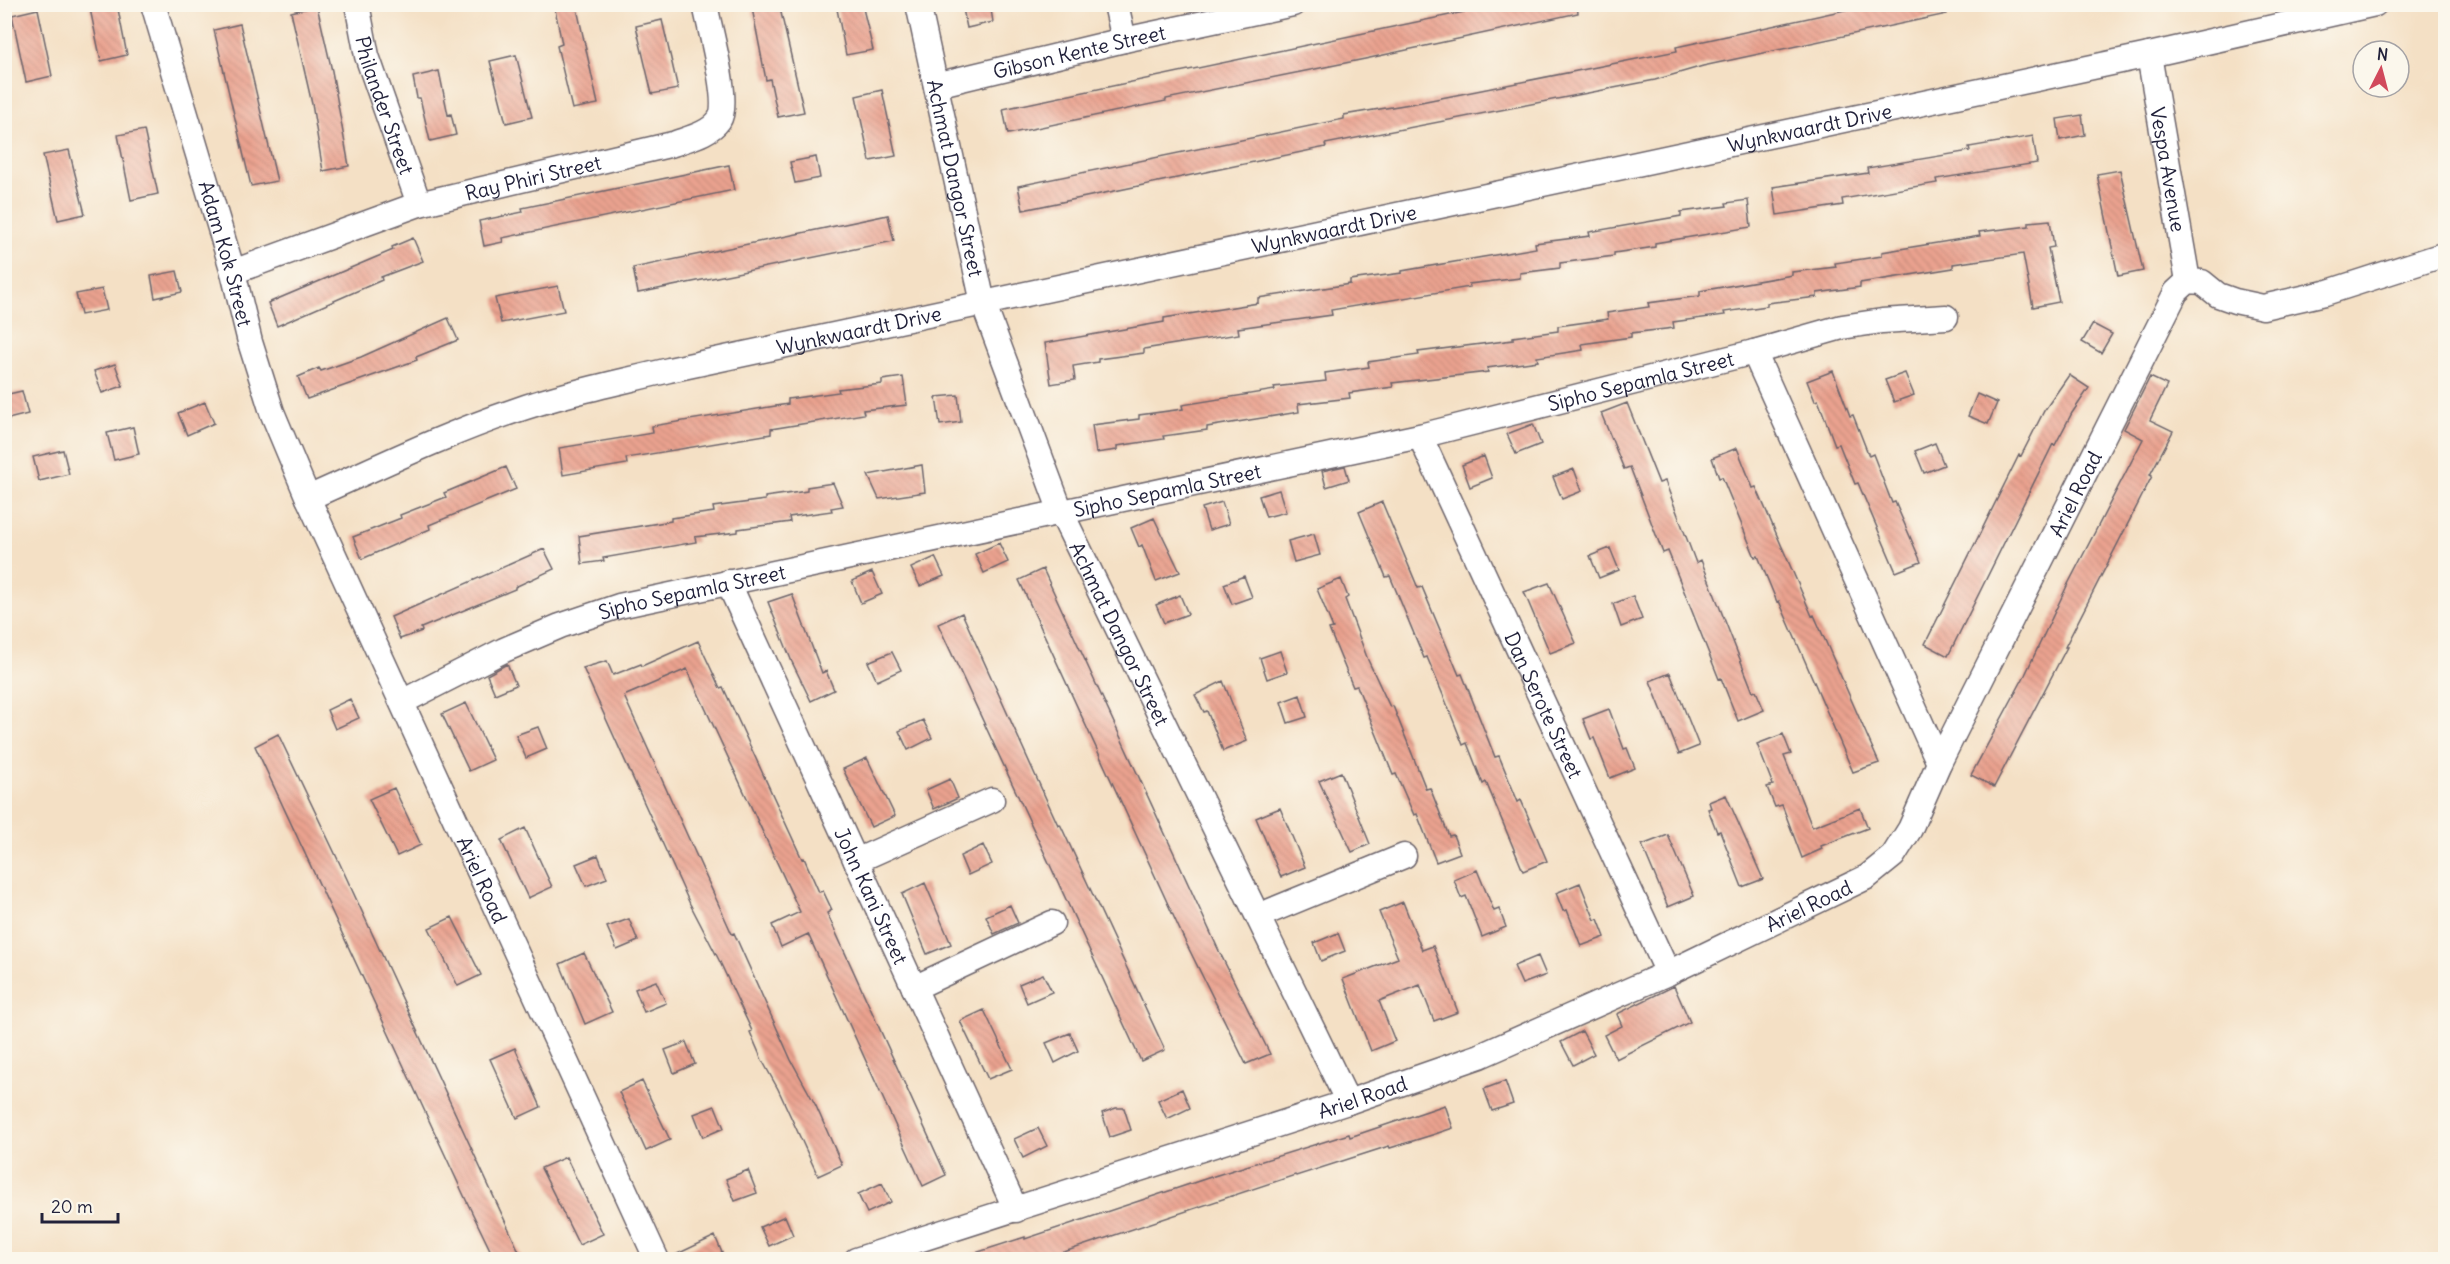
<svg xmlns="http://www.w3.org/2000/svg" width="2450" height="1264" viewBox="0 0 2450 1264" font-family="Delius,sans-serif">
  <style>
    .lines { fill: none; stroke-linecap: round; stroke-linejoin: round }
    .stream { stroke: #50a6cc; stroke-width: 8 }
    .building { fill: url(#building-back-hatch) }
    .minor-casing { stroke: #6c646b; stroke-width: 27 }
    .minor { stroke: #fff; stroke-width: 24 }
    .labels { text-anchor: middle; dominant-baseline: central; stroke-width: 4.5; stroke-linejoin: round; paint-order: stroke }
    .street-label { font-size: 20px; fill: #22223b; stroke: #fbf7ec }
  </style>
  <defs>
    <pattern id="building-back-hatch" width="6" height="6" patternUnits="userSpaceOnUse" patternTransform="scale(1.5)"><rect width="6" height="6" fill="#eaa28f"/><path d="M-1 5l2 2M0 0l6 6M5-1l2 2" fill="none" stroke="#c88b7c"/></pattern>
  </defs>
  <rect width="100%" height="100%" fill="#fbf7ec"/>
  <filter id="ink" filterUnits="userSpaceOnUse"><feTurbulence type="fractalNoise" baseFrequency=".0167" numOctaves="2"/><feDisplacementMap in="SourceGraphic" scale="12" xChannelSelector="R" yChannelSelector="G"/><feConvolveMatrix kernelMatrix="1 2 1 2 8 2 1 2 1" color-interpolation-filters="sRGB"/></filter>
  <filter id="wash" filterUnits="userSpaceOnUse"><feTurbulence type="fractalNoise" baseFrequency=".008" numOctaves="4" result="noise"/><feDisplacementMap in="SourceGraphic" scale="24" xChannelSelector="R" yChannelSelector="G"/><feGaussianBlur stdDeviation="1.35" result="paint"/><feColorMatrix in="noise" values="0 0 0 0 0 0 0 0 0 0 0 0 0 0 0 0 0 1.4 0 .05"/><feComposite in="paint" operator="in"/></filter>
  <g filter="url(#wash)">
    <rect width="100%" height="100%" fill="#f4e0c5"/>
    <g class="lines">
      <path class="stream" d="M4,516H7"/>
    </g>
    <g id="blocks">
      <path class="building" d="M89,4H117L127,55L101,61Z
        M554,4H576L598,104L572,109L557,46L562,44Z
        M766,4H779L804,112L778,117L770,79L766,80L752,8Z
        M836,4H862L873,50L846,55Z
        M962,4H990L993,22L967,28Z
        M1502,4H1577L1578,13L1365,59L1166,99V101L1008,134L1003,109Z
        M1872,4H1946L1947,14L1703,66L1655,80L1325,144L1326,147L1023,210L1018,186L1344,119V115L1416,103L1677,51L1676,47L1690,44Z
        M317,6L332,71L349,166L323,171L312,104L291,12Z
        M38,9L52,76L26,82L12,15Z
        M662,20L678,89L652,94L636,26Z
        M240,24L277,181L251,186L214,30Z
        M516,55L532,117L506,123L490,61Z
        M439,71L448,115L451,114L456,135L430,141L420,98H417L413,77Z
        M882,90L896,156L870,161L856,96Z
        M2082,115L2085,135L2060,140L2057,119Z
        M144,130L158,194L131,200L118,135Z
        M2033,136L2037,163L1936,179L1937,183L1842,199L1843,205L1777,215L1773,187L1868,173L1867,168L1970,151L1969,147Z
        M69,150L85,214L58,220L43,155Z
        M816,157L820,178L795,183L790,162Z
        M729,165L734,190L502,238L503,242L484,246L479,221L523,212L522,208Z
        M2120,170L2143,271L2118,276L2097,174Z
        M1748,200L1751,227L1655,243V247L1614,253V256L1560,263V268L1520,273V278L1469,284L1470,287L1331,310L1332,315L1238,328L1239,334L1144,349V353L1098,359V362L1073,366L1075,380L1051,384L1045,343L1164,322V318L1258,303V298L1350,284V280L1402,273V271L1536,248L1535,243L1590,236L1589,232L1681,216V212L1727,206L1726,203Z
        M888,215L894,241L638,293L633,268Z
        M2050,220L2054,247L2048,248L2059,302L2033,307L2023,254L1953,264V268L1860,283V287L1817,293V297L1767,303V306L1724,312L1725,315L1673,322L1674,328L1631,333V337L1582,344L1583,350L1537,357L1538,361L1487,368L1488,372L1392,383L1393,387L1349,393L1350,398L1298,404L1299,412L1207,427V430L1163,436L1164,439L1117,446V450L1096,453L1092,425L1139,419V415L1183,409L1182,405L1275,390L1274,387L1326,381L1325,373L1369,367L1368,362L1419,355L1418,352L1513,340V337L1558,331V326L1608,319L1607,313L1649,307L1648,303L1700,296V291L1792,275V272L1836,267L1835,263L1882,256V252L1980,236L1979,232L2029,226V222Z
        M413,238L423,261L381,277L382,280L277,326L268,303L393,250L392,247Z
        M177,271L182,292L155,298L151,276Z
        M558,286L564,311L501,323L495,298Z
        M102,289L107,310L81,315L76,294Z
        M448,318L458,340L416,357L417,360L307,399L298,377L319,368L321,371L361,357Z
        M2093,324L2112,334L2101,353L2082,342Z
        M115,364L123,386L102,393L94,371Z
        M1833,371L1850,416L1853,415L1869,456L1873,454L1892,503L1895,502L1921,562L1896,572L1858,483L1855,484L1839,444L1835,445L1818,400L1815,401L1807,381Z
        M1905,373L1914,395L1894,402L1885,380Z
        M2069,375L2089,388L2072,413L2055,445L2053,444L1948,656L1925,644L2019,455L2021,456L2044,411Z
        M903,377L907,405L863,410L864,414L771,429V434L626,458L627,464L563,475L559,448L653,433L652,426L788,404V399L839,392L838,389L882,384V380Z
        M2150,377L2167,385L2150,420L2173,431L2150,475L2152,476L2143,494L2065,647H2067L1994,787L1971,775L2025,675L2066,588L2143,439L2124,429Z
        M22,391L28,414L4,420V395Z
        M1977,394L1997,403L1988,424L1968,416Z
        M958,395L961,422L940,425L936,397Z
        M205,402L214,423L187,435L178,413Z
        M1627,403L1659,483L1665,481L1696,563L1701,560L1753,692L1756,691L1764,710L1738,721L1721,678L1719,679L1668,551L1663,553L1630,467L1624,469L1601,413Z
        M1533,424L1541,444L1516,454L1507,434Z
        M133,427L139,454L114,460L107,433Z
        M1935,443L1944,465L1924,473L1915,451Z
        M1737,448L1753,488L1756,487L1812,616L1814,615L1879,763L1853,772L1779,601L1777,602L1758,556L1755,557L1722,477L1719,478L1712,458Z
        M63,450L69,474L39,481L33,457Z
        M1484,456L1492,478L1470,487L1462,465Z
        M922,465L925,492L879,499L868,475Z
        M1345,466L1349,480L1326,487L1322,471Z
        M506,467L516,489L429,525L430,529L362,559L353,537L401,518L400,515L446,497L444,493Z
        M1574,469L1582,491L1562,499L1553,477Z
        M833,483L843,506L831,508L832,511L789,517L790,522L738,529V532L695,537L696,542L603,558L604,561L582,564L579,536L671,521V518L714,512L713,507L765,500V497L807,491V487Z
        M1279,490L1286,512L1266,517L1259,496Z
        M1222,502L1229,524L1209,530L1202,508Z
        M1382,502L1418,588L1422,587L1459,675L1462,674L1495,757L1499,756L1518,802L1521,800L1547,861L1523,871L1486,782L1483,784L1467,743L1463,745L1446,702L1427,657L1424,658L1390,576L1386,577L1359,512Z
        M1154,518L1180,572L1156,581L1142,545L1139,547L1131,528Z
        M1314,534L1320,555L1294,562L1288,541Z
        M999,543L1008,562L984,573L975,554Z
        M1610,548L1619,570L1599,578L1590,556Z
        M544,549L554,569L515,587V589L421,628L422,631L400,639L391,617Z
        M935,557L944,576L920,586L911,568Z
        M1043,569L1219,951L1270,1054L1246,1064L1184,939L1019,580Z
        M872,572L882,594L861,603L852,581Z
        M1244,576L1252,597L1232,604L1224,584Z
        M1341,579L1348,597L1345,599L1368,660L1390,707L1393,706L1426,789L1430,788L1449,836L1453,835L1460,853L1436,862L1417,814L1414,815L1396,774L1393,775L1357,686L1353,687L1329,629L1333,628L1317,589Z
        M1549,583L1576,643L1550,653L1524,592Z
        M792,594L822,673L826,671L834,690L811,701L792,662L768,602Z
        M1180,595L1188,614L1164,623L1156,605Z
        M1633,596L1642,619L1621,627L1613,604Z
        M962,613L1037,779L1058,825L1060,824L1165,1050L1141,1061L938,624Z
        M698,641L720,688L723,687L802,859L804,858L819,892L823,891L832,910L827,913L946,1175L923,1186L808,934L781,947L772,925L800,912L687,669L624,696L732,934L734,933L791,1060L816,1106L842,1165L818,1176L778,1089L762,1060L750,1032L752,1031L720,962L690,904L583,668L607,661L613,675L641,664L642,666Z
        M1280,651L1287,672L1267,679L1260,658Z
        M892,652L901,670L877,681L868,662Z
        M507,664L516,685L495,694L487,675Z
        M1670,673L1699,746L1679,754L1650,681Z
        M1223,681L1247,741L1223,751L1207,711L1204,712L1195,695Z
        M1300,695L1307,717L1288,723L1281,702Z
        M350,699L359,718L335,729L327,710Z
        M466,703L493,760L469,771L442,714Z
        M1609,709L1624,749L1627,748L1635,768L1610,778L1594,738L1591,739L1583,719Z
        M923,720L932,738L908,750L899,731Z
        M538,727L547,749L526,758L516,735Z
        M278,734L340,864L523,1260H495L466,1200L255,746Z
        M1783,734L1791,754L1784,756L1812,827L1860,808L1868,828L1821,846L1822,849L1802,858L1782,805L1775,807L1767,787L1773,785L1757,744Z
        M867,758L895,816L871,827L843,769Z
        M1341,772L1370,844L1352,852L1319,781Z
        M950,779L958,798L934,809L926,790Z
        M394,788L421,845L397,856L369,799Z
        M1726,795L1763,879L1742,887L1720,831L1717,832L1708,809L1711,808L1709,802Z
        M1280,808L1305,867L1281,877L1256,818Z
        M525,828L552,887L528,898L501,840Z
        M1668,835L1694,896L1668,907L1642,845Z
        M983,845L992,864L968,875L960,856Z
        M598,855L607,878L586,886L576,864Z
        M1477,870L1494,911L1499,909L1506,927L1482,937L1466,896L1461,898L1454,880Z
        M925,883L951,944L927,954L902,894Z
        M1580,883L1595,920L1598,919L1605,937L1581,946L1567,910L1563,911L1556,893Z
        M1403,902L1422,950L1433,946L1458,1012L1434,1021L1420,985L1379,1001L1395,1041L1371,1051L1343,979L1398,958L1379,912Z
        M1010,905L1018,923L994,934L986,916Z
        M452,917L481,975L458,986L429,928Z
        M629,919L638,941L617,950L607,927Z
        M1338,933L1345,951L1321,961L1314,943Z
        M584,953L612,1012L585,1024L560,964Z
        M1538,956L1546,975L1522,984L1514,966Z
        M1043,974L1052,992L1027,1003L1019,984Z
        M656,981L666,1003L644,1012L635,989Z
        M1674,986L1690,1022L1616,1059L1604,1035L1622,1026L1617,1014Z
        M984,1010L1012,1069L988,1079L960,1021Z
        M1582,1031L1594,1054L1573,1065L1561,1042Z
        M1070,1033L1078,1051L1055,1063L1046,1043Z
        M686,1042L695,1064L674,1073L665,1050Z
        M515,1048L541,1107L517,1118L490,1059Z
        M642,1081L670,1140L646,1151L619,1092Z
        M1505,1081L1513,1104L1492,1111L1484,1089Z
        M1182,1089L1190,1108L1167,1119L1158,1100Z
        M1445,1105L1453,1128L1432,1135L1390,1148L1389,1146L1296,1176L1295,1175L1040,1260H970L969,1255L1025,1237V1239L1214,1176L1349,1134L1350,1137Z
        M715,1106L724,1128L703,1137L694,1114Z
        M1116,1108H1124L1131,1130L1110,1137L1102,1113Z
        M1038,1128L1047,1146L1023,1158L1014,1139Z
        M566,1157L603,1234L579,1245L541,1168Z
        M748,1170L757,1193L735,1201L726,1179Z
        M882,1183L891,1202L867,1213L858,1194Z
        M785,1216L793,1235L769,1246L760,1227Z
        M715,1236L725,1260H671V1257Z"/>
    </g>
  </g>
  <g filter="url(#ink)">
    <use href="#blocks" fill-opacity="0" stroke="#6c646b" stroke-width="1.5"/>
    <g class="lines">
      <g class="minor-casing">
        <g id="minor">
          <path id="s1" d="M153,4L233,272L250,342L272,412L308,498L657,1260"/>
          <path id="s2" d="M357,4L367,56L419,204"/>
          <path id="s3" d="M918,4L983,303L1061,512L1348,1102"/>
          <path d="M1116,4L1124,40"/>
          <path id="s4" d="M2149,55L2188,281"/>
          <path id="s5" d="M936,85L1124,40L1293,4"/>
          <path id="s6" d="M233,272L419,204L673,144C689,138 709,134 719,120C731,103 709,27 705,4"/>
          <path d="M1754,352L1939,763"/>
          <path id="s7" d="M1420,436L1668,973"/>
          <path id="s8" d="M308,498C376,468 443,435 514,411C565,393 617,383 669,370L2149,55L2375,4"/>
          <path id="s9" d="M728,582L1016,1210"/>
          <path id="s10" d="M402,702L504,650L560,626L619,606L1420,436L1754,352L1842,327L1882,321L1946,317"/>
          <path d="M856,861L992,800"/>
          <path d="M1258,916L1404,856"/>
          <path d="M914,988L1052,923"/>
          <path id="s11" d="M856,1260L1348,1102L1480,1056L1668,973L1867,877L1893,856L1910,829L1939,763L2176,292L2188,281L2202,282L2218,295L2235,301L2263,307L2325,293L2446,254"/>
        </g>
      </g>
      <use href="#minor" class="minor"/>
    </g>
  </g>
  <g class="labels">
    <g class="street-label">
      <text stroke="none"><textPath href="#s5" startOffset="147">Gibson Kente Street</textPath></text>
      <text stroke="none"><textPath href="#s2" startOffset="105">Philander Street</textPath></text>
      <text stroke="none"><textPath href="#s8" startOffset="1550">Wynkwaardt Drive</textPath></text>
      <text stroke="none"><textPath href="#s4" startOffset="116">Vespa Avenue</textPath></text>
      <text stroke="none"><textPath href="#s6" startOffset="315">Ray Phiri Street</textPath></text>
      <text stroke="none"><textPath href="#s3" startOffset="178">Achmat Dangor Street</textPath></text>
      <text stroke="none"><textPath href="#s8" startOffset="1064">Wynkwaardt Drive</textPath></text>
      <text stroke="none"><textPath href="#s1" startOffset="260">Adam Kok Street</textPath></text>
      <text stroke="none"><textPath href="#s8" startOffset="578">Wynkwaardt Drive</textPath></text>
      <text stroke="none"><textPath href="#s10" startOffset="1284">Sipho Sepamla Street</textPath></text>
      <text stroke="none"><textPath href="#s10" startOffset="798">Sipho Sepamla Street</textPath></text>
      <text stroke="none"><textPath href="#s11" startOffset="1522">Ariel Road</textPath></text>
      <text stroke="none"><textPath href="#s10" startOffset="312">Sipho Sepamla Street</textPath></text>
      <text stroke="none"><textPath href="#s3" startOffset="664">Achmat Dangor Street</textPath></text>
      <text stroke="none"><textPath href="#s7" startOffset="296">Dan Serote Street</textPath></text>
      <text stroke="none"><textPath href="#s1" startOffset="938">Ariel Road</textPath></text>
      <text stroke="none"><textPath href="#s9" startOffset="345">John Kani Street</textPath></text>
      <text stroke="none"><textPath href="#s11" startOffset="1018">Ariel Road</textPath></text>
      <text stroke="none"><textPath href="#s11" startOffset="532">Ariel Road</textPath></text>
    </g>
  </g>
  <rect width="2450" height="1264" fill="none" stroke="#fbf7ec" stroke-width="24"/>
  <g transform="translate(2381 69) rotate(6)"><circle r="28" fill="#fbf7ec" stroke="#a4a2a5" stroke-width="1.5"/>
  <path d="M0-4.5L10 22L0 15L-10 22Z" fill="#d1495b"/>
  <text y="-9" font-size="16" font-weight="bold" text-anchor="middle" fill="#22223b">N</text>
  </g>
  <path d="M42 1213v9h76v-9" fill="none" stroke="#22223b" stroke-width="3"/>
  <text x="51" y="1213" font-size="18" fill="#22223b" stroke="#fbf7ec" stroke-width="4.5" paint-order="stroke">20 m</text>
</svg>
